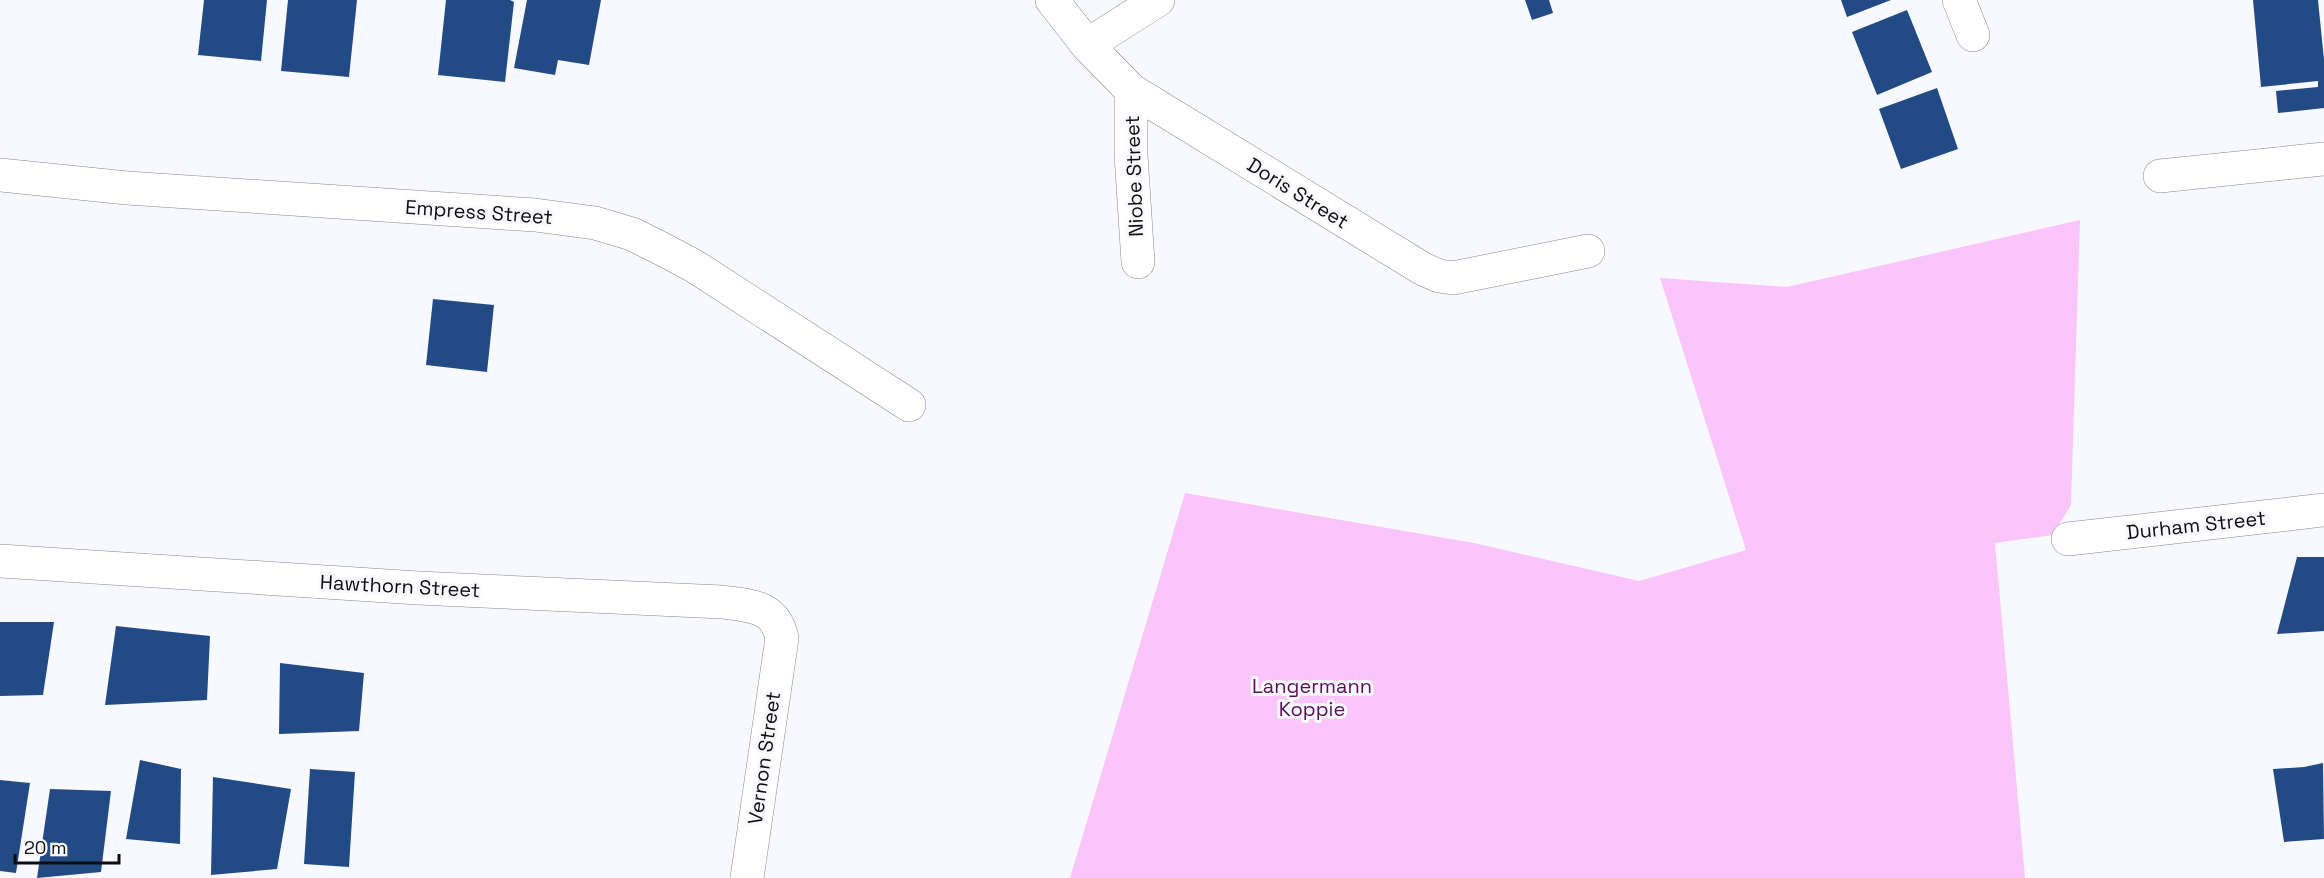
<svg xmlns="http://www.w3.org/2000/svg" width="2324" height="878" viewBox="0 0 2324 878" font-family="'Space Grotesk',sans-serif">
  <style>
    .green { fill: #fac5fa }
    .building { fill: #224b85 }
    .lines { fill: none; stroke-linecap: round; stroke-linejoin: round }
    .street-casing { stroke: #86878e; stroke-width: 34 }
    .street { stroke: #fff; stroke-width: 33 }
    .labels { text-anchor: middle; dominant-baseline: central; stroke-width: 6; stroke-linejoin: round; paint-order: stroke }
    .street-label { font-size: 20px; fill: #0d0d10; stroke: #f8f9fe }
    .park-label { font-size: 20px; fill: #580f5a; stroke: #f8f9fe }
  </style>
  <rect width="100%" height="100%" fill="#f8f9fe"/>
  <path class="green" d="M2080,220L2071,505L2053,535L1995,543L2025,878H1070L1185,493L1474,543L1639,581L1746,550L1660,278L1787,287Z"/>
  <path class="building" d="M204,0H267L261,61L198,55Z
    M288,0H357L349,77L281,71Z
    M446,0H510L514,2L505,82L438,75Z
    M527,0H601L589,65L558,60L555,75L514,68Z
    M1525,0H1549L1553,13L1532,20Z
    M1841,0H1891L1847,17Z
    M2253,0H2318L2324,60V108L2278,113L2276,91L2318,87V81L2261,87Z
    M1907,10L1932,72L1877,95L1852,32Z
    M1937,88L1958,149L1901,169L1879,109Z
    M433,299L494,305L487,372L426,365Z
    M2297,557H2324V631L2277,634Z
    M0,622H54L43,695L0,696Z
    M116,626L210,636L207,700L105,705Z
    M280,663L364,673L359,731L279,734Z
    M140,760L181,769L180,844L126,839Z
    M2323,763L2324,839L2284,842L2273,769L2304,767Z
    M310,769L355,772L349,867L304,864Z
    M213,777L291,789L277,869L211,875Z
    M0,780L30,783L16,873L0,871Z
    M50,789L111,791L101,872L37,878Z"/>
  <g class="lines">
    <g class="street-casing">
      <path id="street" d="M1052,0L1087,45L1131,90L1423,269L1439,276L1453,278L1588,251
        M1959,0L1973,35
        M1087,45L1158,0
        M1131,90V155L1138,262
        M0,175L127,188L535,215L595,223L632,234L664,250L694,266L909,405
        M2160,176L2324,159
        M2068,539L2324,510
        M0,561L418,588L722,602C750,606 775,605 782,638L747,878"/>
    </g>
    <use href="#street" class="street"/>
  </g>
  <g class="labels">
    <g class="street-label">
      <text transform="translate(1134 176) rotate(-92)">Niobe Street</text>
      <text transform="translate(1298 193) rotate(32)">Doris Street</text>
      <text transform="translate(479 212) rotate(4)">Empress Street</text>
      <text transform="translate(2196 525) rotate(-6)">Durham Street</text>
      <text transform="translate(400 586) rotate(3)">Hawthorn Street</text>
      <text transform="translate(764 758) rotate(-82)">Vernon Street</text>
    </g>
    <g class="park-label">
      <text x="1312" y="686">Langermann<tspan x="1312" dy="23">Koppie</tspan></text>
    </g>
  </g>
  <path d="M15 854v9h104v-9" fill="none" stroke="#0d0d10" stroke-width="3"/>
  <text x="24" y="854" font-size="18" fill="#0d0d10" stroke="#f8f9fe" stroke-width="4.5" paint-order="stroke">20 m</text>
</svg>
